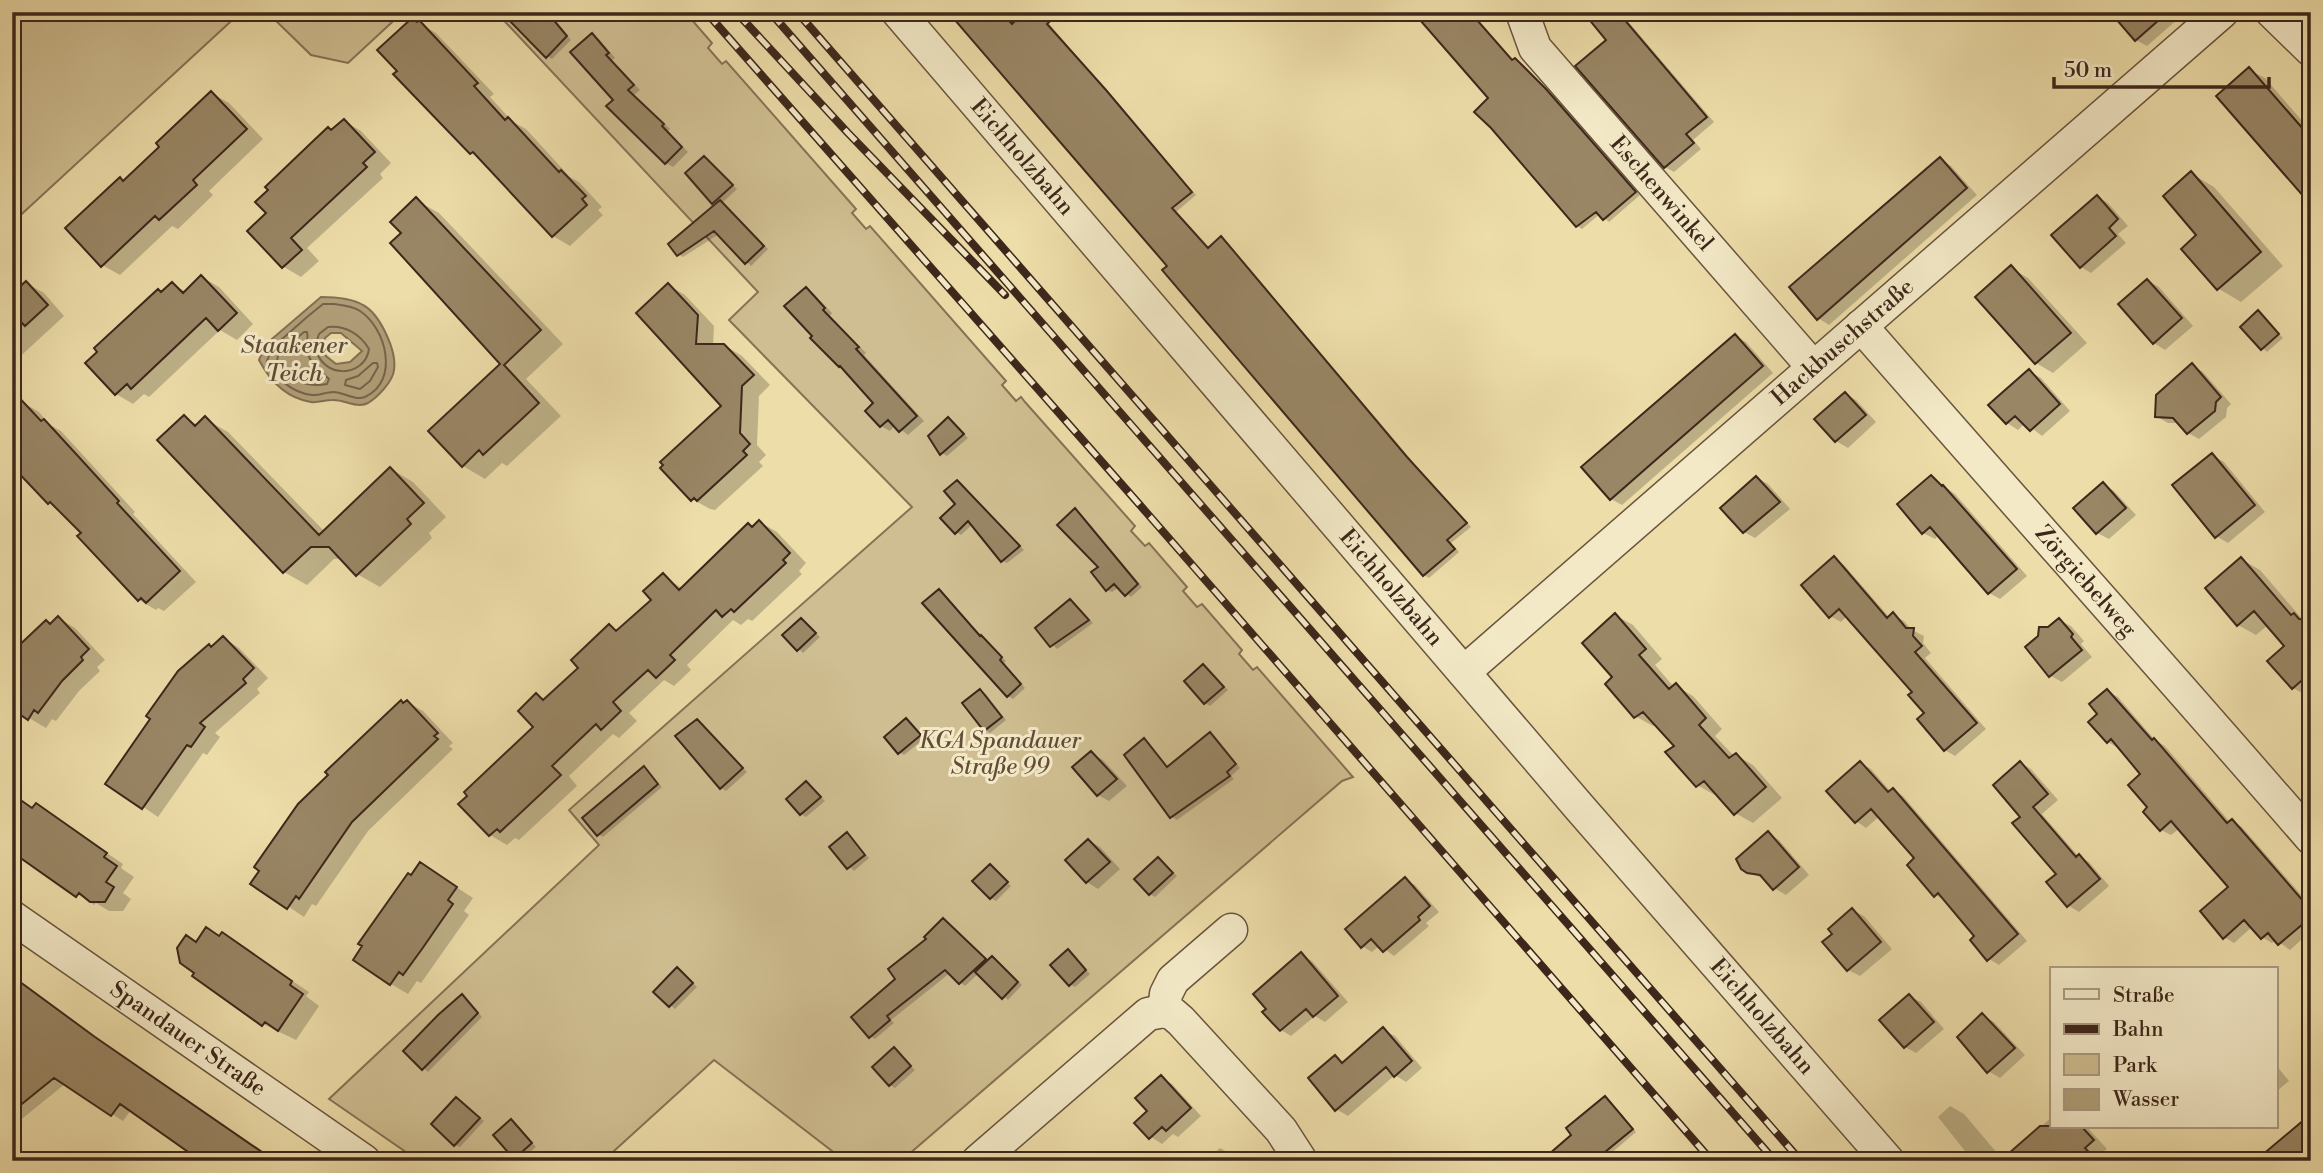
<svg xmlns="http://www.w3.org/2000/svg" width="2323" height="1173" viewBox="0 0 2323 1173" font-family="'Libre Bodoni',serif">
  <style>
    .green { fill: #cfbe91; stroke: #867256; stroke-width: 2 }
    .water { fill: #b19f79; stroke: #836f53; stroke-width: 2; fill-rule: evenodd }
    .shadow { fill: #0003 }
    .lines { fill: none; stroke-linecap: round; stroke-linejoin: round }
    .shore { stroke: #77634a; stroke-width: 2 }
    .building { fill: #998665; stroke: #3d271b; stroke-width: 2 }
    .minor-casing { stroke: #69543e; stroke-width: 35 }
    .minor { stroke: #f3e9c7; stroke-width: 32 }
    .rail-casing { stroke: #3d271b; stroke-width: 8 }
    .rail { stroke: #f3e9c7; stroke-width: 5; stroke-dasharray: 16; stroke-linecap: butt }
    .labels { text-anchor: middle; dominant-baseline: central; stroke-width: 6; stroke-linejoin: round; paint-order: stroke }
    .street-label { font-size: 23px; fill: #3d271b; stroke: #f3e9c7 }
    .park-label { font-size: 23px; font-style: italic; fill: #624d38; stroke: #f3e9c7 }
    .water-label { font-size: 24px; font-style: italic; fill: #604b37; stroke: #f3e9c7 }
  </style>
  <rect width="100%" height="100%" fill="#eddda9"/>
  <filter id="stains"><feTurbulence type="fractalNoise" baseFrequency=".00286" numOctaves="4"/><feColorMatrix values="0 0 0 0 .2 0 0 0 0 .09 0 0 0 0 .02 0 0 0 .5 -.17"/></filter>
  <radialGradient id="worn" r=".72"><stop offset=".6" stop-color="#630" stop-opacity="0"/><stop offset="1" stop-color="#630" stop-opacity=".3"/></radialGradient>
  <path class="green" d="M12,12H241L12,223Z
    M267,12H403L348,63L311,55Z
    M496,12H685L712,43L708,48L722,64L726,61L856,209L852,213L866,229L870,226L1006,381L1002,385L1016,401L1021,397L1025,402L1135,526L1131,531L1145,546L1149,543L1187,587L1183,591L1197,607L1202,604L1242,650L1239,654L1253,670L1257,667L1353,777L1342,781L901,1161H845L714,1060L603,1161H419L329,1099L599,845L569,810L912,507L729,320L758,292Z"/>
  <path class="water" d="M321,297C335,297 351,298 363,305C380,314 397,351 394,370C393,381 378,397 368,403C357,409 344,399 332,400C325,400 318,403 311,402C286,398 270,381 259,360L266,344ZM331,333H341L362,351L350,362L336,364L326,356L322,347L325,338Z"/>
  <path class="shadow" d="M547,12L571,40L552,59L547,56Z
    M950,12H1039L1196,195L1176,212L1209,249L1222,239L1227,242L1413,462L1471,527L1451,543L1459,552L1429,578L1424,575L1170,266Z
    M1415,12H1471L1514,61L1520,63L1552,94L1640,195L1609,222L1600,214L1582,229L1577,226L1490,98Z
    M1585,12H1620L1714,122L1693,140L1701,149L1674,172L1665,167L1609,40Z
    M2113,12H2186L2147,46L2136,40Z
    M418,23L436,33L494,94L490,97L513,122L526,129L570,177L579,182L602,207L598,210L603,215L570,246L553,236L396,74Z
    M592,35L599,39L615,58L612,60L640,90L634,95L670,129L668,131L688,152L673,167L666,163L615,100Z
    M2249,70L2265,78L2311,131V196Z
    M211,93L229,103L263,139L209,191L213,195L178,229L172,226L120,275L102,265L120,179L125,182Z
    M344,121L361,131L391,163L380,174L383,178L307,248L319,261L301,277L284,267L269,213L271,190Z
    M704,158L737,189L722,203L768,249L751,266L719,234L683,257L678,254L717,205L687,173Z
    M1940,159L1951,166L1977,195L1829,325L1818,318Z
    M2192,174L2214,187L2283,266L2241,302L2219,289L2183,249L2199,235Z
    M2098,197L2108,203L2128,226L2118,234L2126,243L2091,273L2081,267Z
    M416,200L439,213L563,344L526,379L561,416L507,466L502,463L485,479L463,466L503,364L403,233Z
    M2011,268L2028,278L2087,343L2053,373L2036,363Z
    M202,277L219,287L253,324L237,340L220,330L149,397L144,394L133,404L116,394L99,352L172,284L186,292Z
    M2148,281L2159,287L2193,326L2165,350L2154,343Z
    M26,283L44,293L64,316L12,364V286L19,290Z
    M668,285L685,295L714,326L713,346L724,345L742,356L770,385L759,396L757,445L766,455L759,462L763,466L715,510L710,509L692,499L723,406Z
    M806,289L814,294L832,313L830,316L866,353L864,355L924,421L908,435L895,425L890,431L881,426L876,404Z
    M2258,312L2283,338L2267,352L2242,327Z
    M1735,336L1746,342L1773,373L1622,505L1611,499Z
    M2192,365L2203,372L2231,404L2227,408L2226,417L2199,439L2188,433L2180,423H2168L2156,416Z
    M2029,371L2041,378L2070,411L2042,436L2025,423L2018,430L2007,423Z
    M1845,394L1856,400L1876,422L1848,448L1836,441L1817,419Z
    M22,402L39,412L50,425L61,431L135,512L133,514L196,582L164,611L158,608L156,610L139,600L83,533L57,507L49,502Z
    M184,417L198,425L205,419L228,432L325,532L391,469L413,482L446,517L429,533L432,538L380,587L357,574L343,559H334L307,585L284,572Z
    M949,419L968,438L947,456L942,453Z
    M2212,455L2224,462L2265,512L2228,543L2216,536Z
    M1931,477L1955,494L2027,576L2000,599L1989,593L1939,535L1935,539L1923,533Z
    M1757,478L1768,484L1790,509L1755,538L1744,532Z
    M957,482L1024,550L1007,563L1002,561L973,524L961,535L956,532Z
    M2103,484L2114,491L2136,515L2109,539L2097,533Z
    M1075,510L1080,513L1142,587L1131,597L1119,587L1112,592L1107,590L1100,568Z
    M760,522L777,532L806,563L799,571L802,574L752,621L748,619L741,625L733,620L687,665L691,670L674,686L664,680L629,713L637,721L619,738L613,734L569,776L577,786L519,840L515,838L507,845L490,835L535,727L537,696L545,701L581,668L610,626L619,631L653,600L663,576L683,589Z
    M1834,559L1844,565L1890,618L1893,615L1904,621L1912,630L1924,636L1923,643L1931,653L1925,658L1986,729L1955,756L1945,750L1914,692L1847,616L1841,622L1830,616Z
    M2241,559L2260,570L2303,620L2311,625V698L2293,688L2286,646L2268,625L2256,635L2238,625Z
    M939,591L1006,661L1004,663L1025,688L1013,699L1008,696Z
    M1070,601L1093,623L1057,649L1037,629Z
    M1615,615L1633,625L1662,659L1655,665L1674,687L1676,686L1693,696L1722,729L1715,736L1734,756L1736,755L1753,765L1782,798L1753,823L1735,813L1717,793L1715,795L1697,785L1677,746L1656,724L1653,726L1635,716L1615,677Z
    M58,618L75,628L105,660L97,667L100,671L79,691L56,721L52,719L46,728L29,718L51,625Z
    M801,620L820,637L803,653L784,635Z
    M2059,620L2071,626L2084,641L2081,644L2092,657L2062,682L2051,676L2027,647Z
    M224,638L239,648L268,678L257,689L260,693L215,733L220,737L207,755L203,753L158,817L108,783L152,719L212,648Z
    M1203,666L1228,690L1210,706L1205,703Z
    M981,691L986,694L1006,720L990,733L985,730Z
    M2107,691L2118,697L2155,740L2165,746L2230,822L2232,821L2242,827L2311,906V931L2290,950L2276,940L2272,943L2262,937L2252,927L2234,943L2224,937L2231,887L2180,828L2171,835L2161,830L2150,808L2142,774L2120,746L2118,748L2108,742L2100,714Z
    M407,702L423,711L453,743L449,746L453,749L368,831L316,906L312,904L304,917L253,883L330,776Z
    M906,720L925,738L904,755L899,752Z
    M697,721L747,772L726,791L721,788Z
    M1210,734L1215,737L1240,768L1231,776L1234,779L1177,820L1172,817L1144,740L1149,743L1169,768Z
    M2311,745V762L2302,753Z
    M1091,753L1103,760L1127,786L1109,801L1098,795Z
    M1861,763L1871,769L1891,792L1893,790L1903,796L2027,941L1999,965L1989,959L1977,936L1946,901L1936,895L1916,859L1880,816L1866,828L1856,821Z
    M2021,763L2031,769L2058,800L2042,814L2079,857L2089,862L2109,886L2079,912L2069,906L2049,882L2059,874L2022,817Z
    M644,768L662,787L603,837L598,834Z
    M806,783L825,801L806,817L801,814Z
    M34,809L53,816L123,864L121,868L134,877L123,893L131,899L123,911H109L96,903L94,905L12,850Z
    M1768,833L1779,840L1809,875L1786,895L1774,888L1767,880L1748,872Z
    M847,835L869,858L854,871L832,847Z
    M1089,841L1100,847L1120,869L1098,889L1087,882Z
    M1159,859L1177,876L1155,897L1150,894Z
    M421,864L473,898L464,911L469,915L421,983L417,981L408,994L391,984L364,946Z
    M990,866L1011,886L996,901L991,898Z
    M1405,879L1415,885L1439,912L1426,923L1429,926L1394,956L1380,945L1372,952L1362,946Z
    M1852,910L1864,916L1892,949L1860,976L1848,970L1824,942L1835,934Z
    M944,920L988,962L992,958L997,961L1022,985L1008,1000L979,973L965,986L950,973L891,1020L894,1023L875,1039L870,1036L898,979Z
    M223,934L309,992L306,996L319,1006L296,1040L263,1024L194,976L196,973L197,943L220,938Z
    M1068,952L1090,974L1075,987L1070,984Z
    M1301,955L1312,961L1348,1002L1325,1022L1315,1016L1291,1036L1281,1030Z
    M682,972L697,987L675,1009L655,991Z
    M12,977L131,1110L123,1121L65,1084L18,1122L12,1118Z
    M463,996L482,1017L428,1072L405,1051Z
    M1909,996L1921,1002L1944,1029L1916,1053L1905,1047Z
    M1982,1015L1994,1022L2025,1055L2000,1078L1988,1071Z
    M1383,1030L1395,1036L1422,1068L1406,1082L1395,1075L1348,1116L1336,1109L1335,1057L1345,1063Z
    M894,1050L915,1070L895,1088L890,1085Z
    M2276,1065L2289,1081L2276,1092Z
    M1161,1077L1172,1084L1201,1116L1178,1137L1173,1134L1162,1144L1151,1137L1149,1111Z
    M1605,1098L1610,1101L1636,1132L1602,1161H1543L1574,1135Z
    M457,1099L484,1121L460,1147L455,1145Z
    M1950,1106L1964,1114L2003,1160L2052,1117V1126H2086L2107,1149L2098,1156L2102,1161H1973L1938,1117Z
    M511,1121L536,1147L520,1160L515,1157Z
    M1220,1148L1227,1152L1235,1161H1205Z"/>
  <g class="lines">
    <path class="shore" d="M334,304C342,305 353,306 360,311C386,328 400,381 365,397C354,401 344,392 333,392C326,392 319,396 312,395C292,393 276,378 267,361L272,348L307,317L323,304Z
      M328,327C345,325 360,334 369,349C365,378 321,380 315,346L319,334Z
      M307,332C309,338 305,343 307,350C309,363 320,371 329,379L327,384C307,388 287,380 277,360L279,353L304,332Z
      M373,363H377L378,367L370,381L360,389L345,385L346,380L358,376Z"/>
  </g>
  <path class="building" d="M501,12H547L567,36L546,58Z
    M948,12H1001L1012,24L1024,12H1060L1047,24L1106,90L1192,192L1172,208L1208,248L1221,236L1407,457L1467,523L1447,540L1455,549L1423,576L1162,270L1167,266Z
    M1413,12H1470L1512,60L1515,58L1546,89L1636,192L1603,220L1596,212L1576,227L1491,128L1474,112L1488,98Z
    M1583,12H1618L1707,117L1686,134L1694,143L1664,168L1575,66L1606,40Z
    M2110,12H2168L2135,41Z
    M412,18L417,22L419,20L478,83L474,86L505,120L508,117L559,172L561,170L586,196L582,199L587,205L552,237L473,152L470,154L393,74L397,71L377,50Z
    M592,33L609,53L606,55L634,85L628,90L664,124L662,126L682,147L665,164L606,106L613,100L570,52Z
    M2249,67L2311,138V205L2216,96Z
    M211,91L247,129L193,180L197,185L159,220L155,216L101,267L65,228L120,177L123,181L159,147L156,143Z
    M344,119L375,152L363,163L367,167L291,238L302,250L282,268L247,231L266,213L255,202L268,190L265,187L310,144L328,127L331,130Z
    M704,156L733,185L712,204L685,173Z
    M1940,157L1967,188L1817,320L1789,287Z
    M2191,171L2261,252L2217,290L2181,249L2196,235L2163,196Z
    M2097,195L2118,219L2109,228L2116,236L2080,268L2051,235Z
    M416,197L541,330L504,365L539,403L483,455L479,450L462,467L428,431L500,364L390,243L401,233L390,222Z
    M720,200L764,246L745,264L714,231L677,256L668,244Z
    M2011,265L2071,333L2035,364L1975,297Z
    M201,275L237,313L218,331L206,318L131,389L127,384L115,395L85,363L97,352L94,348L158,289L161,292L172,282L183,293Z
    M2147,279L2182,318L2153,344L2118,304Z
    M26,281L48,305L25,326L12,313V294Z
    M668,283L698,315L696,344H724L754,375L742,386L740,433L750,444L743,451L747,455L697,501L694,498L691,501L660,468L663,465L660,462L721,406L636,313Z
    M806,287L825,308L823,310L859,347L856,349L917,416L899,432L888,420L880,427L865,411L873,403L840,366L839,367L810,338L812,336L784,306Z
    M2258,310L2279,334L2261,350L2240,327Z
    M1735,334L1763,366L1610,500L1581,467Z
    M2192,363L2221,397L2216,402L2215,411L2187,434L2173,418L2155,417L2156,395Z
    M2029,369L2060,404L2030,431L2015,416L2006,424L1988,405Z
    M12,390L41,421L44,419L77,455L119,501L117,503L180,571L146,603L141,598L138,601L77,536L81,533L50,502L48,504L12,466Z
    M1845,392L1866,415L1835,442L1814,419Z
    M184,415L195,426L205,416L319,535L390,467L424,503L407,519L411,524L356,576L329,547H311L283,573L157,440Z
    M948,417L964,434L940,455L928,436Z
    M2212,453L2255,505L2215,538L2172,485Z
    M1931,475L1942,486L1943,485L2017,569L1988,594L1930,527L1922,534L1897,504Z
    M1756,476L1780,502L1743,533L1720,508Z
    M957,480L1020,546L1001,562L968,521L955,534L940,518L955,504L944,491Z
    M2103,482L2126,508L2096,534L2073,508Z
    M1075,508L1138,584L1125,596L1114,584L1106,591L1091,572L1098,567L1057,525Z
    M759,520L790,553L783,560L786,563L734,612L731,609L722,617L716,610L670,655L675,660L656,678L648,670L613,702L621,711L601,730L596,724L552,766L561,775L500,832L497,829L489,836L458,804L467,796L464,792L533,727L518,711L536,693L543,700L578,668L571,660L609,624L616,631L651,600L643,591L663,573L679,590L748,523L752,527Z
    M1834,556L1887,618L1893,612L1906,628H1914L1913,636L1922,646L1915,652L1977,723L1944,751L1917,719L1924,713L1908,695L1912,692L1839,609L1829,618L1801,585Z
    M2241,557L2291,615L2294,613L2299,619L2311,620V682L2301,681L2292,689L2267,661L2284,646L2254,611L2237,626L2205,588Z
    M939,589L980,636L981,635L1002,657L1000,660L1021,684L1007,697L922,603Z
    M1070,599L1089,620L1050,647L1035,628Z
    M1615,613L1646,649L1639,655L1669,689L1676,683L1706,718L1699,725L1729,758L1736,753L1766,787L1734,815L1704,781L1696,787L1665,752L1674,746L1643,712L1634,718L1605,684L1612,677L1582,643Z
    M58,616L89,649L81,657L83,660L62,681L38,713L34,710L28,720L12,709V652L46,620L50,624Z
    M801,618L816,633L797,651L782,635Z
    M2059,618L2073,634L2071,637L2082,650L2049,677L2025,647L2038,636L2039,627H2048Z
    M223,636L254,668L243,679L246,683L200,723L205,727L191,747L187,745L142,809L105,784L150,719L146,716L178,671L209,644L211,647Z
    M1203,664L1224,687L1204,704L1184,681Z
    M980,689L1002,717L984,731L962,703Z
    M2107,689L2152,740L2154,738L2227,823L2232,819L2311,910V917L2278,945L2268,933L2261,939L2244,920L2223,939L2200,911L2228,887L2171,821L2160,831L2143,812L2147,807L2128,785L2140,774L2111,739L2107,743L2088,722L2097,714L2089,704Z
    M401,700L403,703L407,700L438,733L434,736L438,739L352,822L299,899L296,896L287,909L250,884L259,871L254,867L298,804L328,775L325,772Z
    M906,718L921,735L898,754L884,737Z
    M697,719L743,768L720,789L675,736Z
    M1210,732L1236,764L1227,772L1230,776L1170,818L1124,755L1144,738L1167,767Z
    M1091,751L1117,779L1097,796L1072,767Z
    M1860,761L1888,792L1893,788L2018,934L1987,961L1970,940L1974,936L1938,893L1934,897L1907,865L1914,858L1871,809L1855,823L1826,791Z
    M2020,761L2048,794L2033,807L2076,857L2079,854L2100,879L2067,907L2046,882L2056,874L2012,823L2020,817L1993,785Z
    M644,766L658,784L597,836L582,818Z
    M806,781L821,797L800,815L786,799Z
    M12,794L32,808L36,803L107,853L104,857L117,866L106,882L114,887L105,902H90L79,893L76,897L12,852Z
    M1768,831L1799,867L1773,890L1760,875L1747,873L1741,869L1736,859Z
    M847,832L865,855L847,869L829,847Z
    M1088,839L1110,862L1086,883L1065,860Z
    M1158,857L1173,873L1149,895L1134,879Z
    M420,862L457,887L448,900L453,904L422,949L403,975L399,972L390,985L353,960L362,946L358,944L408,873L411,875Z
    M990,864L1008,882L990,899L972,881Z
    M1405,877L1430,906L1418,917L1420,920L1383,952L1371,939L1361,948L1345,929Z
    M1852,908L1881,942L1847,971L1822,942L1832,934L1828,929Z
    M943,918L986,959L959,984L945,970L887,1016L890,1020L869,1038L851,1017L895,979L888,969L926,939L924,937Z
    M206,927L219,936L222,932L292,981L290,985L303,994L278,1031L265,1022L262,1026L192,976L194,973L180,963L177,948L186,935L196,942Z
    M1068,949L1086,970L1069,986L1050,965Z
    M1301,952L1338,996L1313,1017L1306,1009L1280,1031L1262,1012L1266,1009L1253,994Z
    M992,956L1018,982L1002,999L975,972Z
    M677,967L693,983L669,1007L653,992Z
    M12,976L95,1037L275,1161H201L120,1104L111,1116L54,1078L12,1112Z
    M462,994L478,1013L422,1070L403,1051L438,1015Z
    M1909,994L1934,1022L1904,1048L1879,1020Z
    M1982,1013L2015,1048L1987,1073L1957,1037Z
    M1383,1027L1412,1061L1394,1077L1386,1067L1335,1111L1308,1078L1335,1055L1342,1063Z
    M894,1047L911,1066L889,1086L872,1067Z
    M1161,1075L1191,1108L1166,1131L1162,1127L1149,1139L1134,1123L1147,1111L1135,1098Z
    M1605,1096L1633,1129L1594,1161H1541L1571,1135L1566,1128Z
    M456,1097L480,1118L454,1146L431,1124Z
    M2311,1114V1161H2255Z
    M511,1119L532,1143L514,1159L493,1135Z
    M2040,1126H2081L2094,1140L2085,1148L2097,1161H2000Z"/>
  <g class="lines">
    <g class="minor-casing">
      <g id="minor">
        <path id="s1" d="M898,12L1580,808L1888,1161"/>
        <path id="s2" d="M1522,12L1535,48L1813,367"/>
        <path d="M2272,12L2311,50"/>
        <path id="s3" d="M1861,326C2010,497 2162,666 2311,838"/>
        <path id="s4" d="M1464,672L2222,12"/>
        <path id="s5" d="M12,917L364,1161"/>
        <path d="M1164,1011L1173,1014L1181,1021L1281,1130L1301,1161"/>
        <path d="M1164,1011L1166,994L1173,980L1231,930"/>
        <path d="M978,1161L1148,1014L1164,1011"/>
      </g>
    </g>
    <use href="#minor" class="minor"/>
    <g class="rail-casing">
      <path id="rail" d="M706,12L1139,504L1712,1161
        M736,12L848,133L1005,295
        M770,12L1775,1161
        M797,12L1801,1161"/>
    </g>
    <use href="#rail" class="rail"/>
  </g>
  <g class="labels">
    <g class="street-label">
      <text stroke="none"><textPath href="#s1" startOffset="191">Eichholzbahn</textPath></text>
      <text stroke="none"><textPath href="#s2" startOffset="231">Eschenwinkel</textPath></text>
      <text stroke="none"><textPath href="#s4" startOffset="502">Hackbuschstraße</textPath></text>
      <text stroke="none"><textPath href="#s3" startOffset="340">Zörgiebelweg</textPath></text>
      <text stroke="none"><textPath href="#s1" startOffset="758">Eichholzbahn</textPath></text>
      <text stroke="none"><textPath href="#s1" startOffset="1325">Eichholzbahn</textPath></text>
      <text stroke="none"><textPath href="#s5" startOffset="214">Spandauer Straße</textPath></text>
    </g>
    <g class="park-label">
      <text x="1000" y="741">KGA Spandauer<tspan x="1000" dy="26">Straße 99</tspan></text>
    </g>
    <g class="water-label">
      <text x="294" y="346">Staakener<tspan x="294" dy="28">Teich</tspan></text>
    </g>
  </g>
  <rect width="2323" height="1173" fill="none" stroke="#eddda9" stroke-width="42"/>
  <rect x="14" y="14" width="2295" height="1145" fill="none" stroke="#3d271b" stroke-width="3.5"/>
  <rect x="21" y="21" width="2281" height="1131" fill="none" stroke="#3d271b" stroke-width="2"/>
  <rect x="2050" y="967" width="228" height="161" fill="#f3e9c7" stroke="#aa9b82" stroke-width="2"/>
  <rect x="2064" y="989" width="35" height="10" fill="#f3e9c7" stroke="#aa9b82" stroke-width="2"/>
  <text x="2113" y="1002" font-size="21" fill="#3d271b">Straße</text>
  <rect x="2064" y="1024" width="35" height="10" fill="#3d271b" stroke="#aa9b82" stroke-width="2"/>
  <text x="2113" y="1036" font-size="21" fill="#3d271b">Bahn</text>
  <rect x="2064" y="1054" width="35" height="21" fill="#cfbe91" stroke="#aa9b82" stroke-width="2"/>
  <text x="2113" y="1072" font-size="21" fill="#3d271b">Park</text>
  <rect x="2064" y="1089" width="35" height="21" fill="#b19f79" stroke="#aa9b82" stroke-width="2"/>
  <text x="2113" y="1106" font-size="21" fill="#3d271b">Wasser</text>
  <path d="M2054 77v10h215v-10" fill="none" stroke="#3d271b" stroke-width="3.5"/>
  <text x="2064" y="77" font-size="21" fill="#3d271b" stroke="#f3e9c7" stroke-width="5" paint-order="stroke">50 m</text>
  <rect width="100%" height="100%" filter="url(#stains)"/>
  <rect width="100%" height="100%" fill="url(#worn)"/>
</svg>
